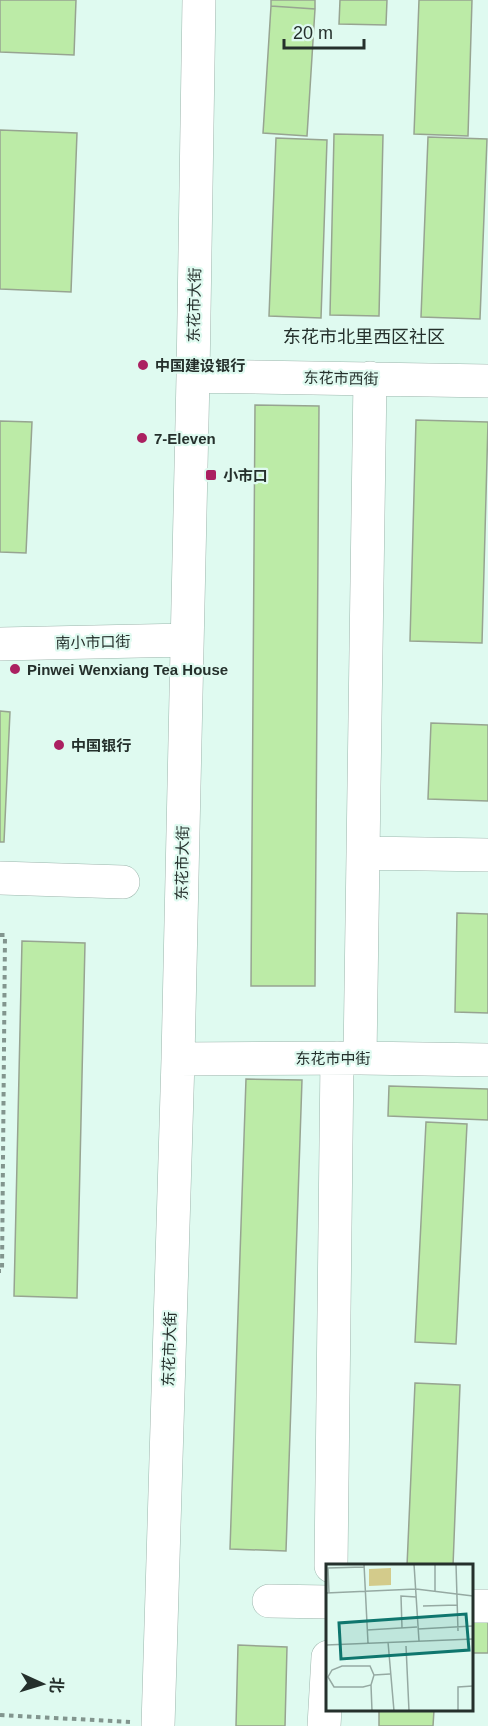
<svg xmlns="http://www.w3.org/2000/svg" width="488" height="1726" viewBox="0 0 488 1726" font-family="Helvetica,'Noto Sans SC',sans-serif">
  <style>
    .building { fill: #bceba7; stroke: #97a491; stroke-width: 1.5 }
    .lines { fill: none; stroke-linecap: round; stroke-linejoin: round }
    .minor-casing { stroke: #9db6ad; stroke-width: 34 }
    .path { stroke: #82958e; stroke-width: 4; stroke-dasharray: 4.5 4.5; stroke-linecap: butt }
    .minor { stroke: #fff; stroke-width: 33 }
    .poi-dot { fill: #ab2061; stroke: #dffaf0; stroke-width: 2 }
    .labels { text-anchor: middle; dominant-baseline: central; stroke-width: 4.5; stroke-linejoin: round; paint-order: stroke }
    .street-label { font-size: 15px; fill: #25302c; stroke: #dffaf0 }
    .poi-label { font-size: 15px; font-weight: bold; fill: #25302c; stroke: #dffaf0; text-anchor: start }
    .quarter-label { font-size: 18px; fill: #25302c; stroke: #dffaf0 }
    .inset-road { fill: none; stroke: #95a9a2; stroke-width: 1.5 }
    .view { fill: #0f766e; fill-opacity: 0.15; stroke: #0f766e; stroke-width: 3 }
    .inset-edge { fill: none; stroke: #25302c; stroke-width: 3 }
  </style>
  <rect width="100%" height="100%" fill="#dffaf0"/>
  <path class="building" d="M0,0H76L74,55L0,52Z
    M271,0H315V9L271,6Z
    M340,0H387L386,25L339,24Z
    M419,0H472L468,136L414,134Z
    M271,6L315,9L307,136L263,133Z
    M0,130L77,133L71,292L0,289Z
    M334,134L383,135L379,316L330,315Z
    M428,137L487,139L480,319L421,317Z
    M276,138L327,140L321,318L269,316Z
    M255,405L319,406L315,986H251Z
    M416,420L488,422L482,643L410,641Z
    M0,421L32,422L26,553L0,552Z
    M0,711L10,712L4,842H0Z
    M431,723L488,725V801L428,799Z
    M457,913L488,914V1013L455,1012Z
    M22,941L85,943L77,1298L14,1296Z
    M246,1079L302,1080L286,1551L230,1549Z
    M389,1086L488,1089V1120L388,1116Z
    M426,1122L467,1124L456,1344L415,1342Z
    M415,1383L460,1385L453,1566H407Z
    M472,1617H488V1653H472Z
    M238,1645L287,1647L285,1726H236Z
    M379,1710H434L433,1726H379Z"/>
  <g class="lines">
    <g class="minor-casing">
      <path id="minor" d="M193,376L488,381
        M0,644L187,640
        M364,853L488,855
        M0,878L123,882
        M360,1058L370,378
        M178,1059L360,1058L488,1060
        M331,1566L337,1058
        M269,1601L328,1602
        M472,1606H488
        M158,1726L178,1059L193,376L199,0
        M324,1726L328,1657"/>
    </g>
    <path class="path" d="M0,935H5L2,1271H0
      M0,1715L130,1722"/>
    <use href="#minor" class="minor"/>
  </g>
  <g class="poi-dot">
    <circle cx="143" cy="365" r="6"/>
    <circle cx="142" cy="438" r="6"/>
    <rect x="205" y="469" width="12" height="12" rx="3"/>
    <circle cx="15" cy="669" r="6"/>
    <circle cx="59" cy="745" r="6"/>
  </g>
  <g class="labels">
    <g class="street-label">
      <text transform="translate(194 305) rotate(-89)">东花市大街</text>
      <text transform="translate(341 378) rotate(1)">东花市西街</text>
      <text transform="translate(93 642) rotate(-1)">南小市口街</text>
      <text transform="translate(182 863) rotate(-89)">东花市大街</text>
      <text x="333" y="1058">东花市中街</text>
      <text transform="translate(169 1349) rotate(-88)">东花市大街</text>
    </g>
    <g class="poi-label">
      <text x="155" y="365">中国建设银行</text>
      <text x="154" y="438">7-Eleven</text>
      <text x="223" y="475">小市口</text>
      <text x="27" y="669">Pinwei Wenxiang Tea House</text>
      <text x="71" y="745">中国银行</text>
    </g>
    <g class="quarter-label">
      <text x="364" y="337">东花市北里西区社区</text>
    </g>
  </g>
  <g transform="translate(326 1564)">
    <rect width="147" height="147" fill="#dffaf0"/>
    <path d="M65,4V21L43,22V5Z" fill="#d3cb8b"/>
    <path class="inset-road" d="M38,0L42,79M88,0L93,77M109,0V28M130,0L132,67M0,29L90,25L147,32M3,29L2,4L38,3M97,42L131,41M76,64L75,32L90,33M92,65L147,62M41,66L91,63M62,78L68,147M0,81L147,75M80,82L83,147M48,111L45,121L37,123H8L2,113L6,106L16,102H44L48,111L64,110M45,121L46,147M132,147V123L147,122"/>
    <path class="view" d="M140,50L143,86L15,95L13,59Z"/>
    <rect width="147" height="147" class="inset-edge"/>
  </g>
  <g transform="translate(42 1684) rotate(94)" stroke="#dffaf0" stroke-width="4.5" paint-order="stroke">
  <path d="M0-4.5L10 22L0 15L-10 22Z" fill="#25302c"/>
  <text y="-9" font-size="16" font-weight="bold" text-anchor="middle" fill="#25302c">北</text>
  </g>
  <path d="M284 39v9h80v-9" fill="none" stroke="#25302c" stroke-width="3"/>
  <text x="293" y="39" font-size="18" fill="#25302c" stroke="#dffaf0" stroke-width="4.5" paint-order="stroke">20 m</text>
</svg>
